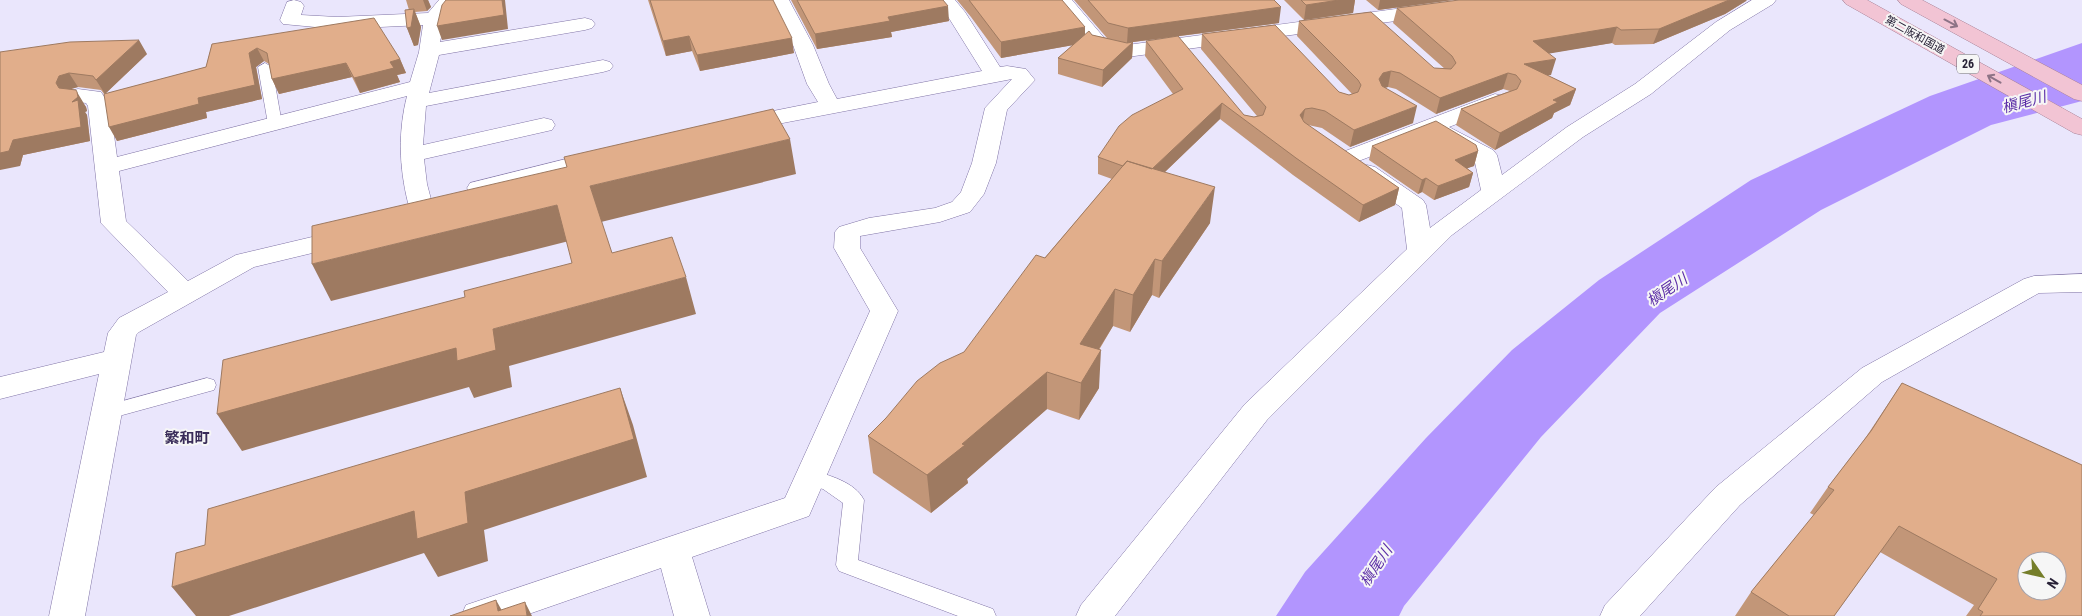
<svg xmlns="http://www.w3.org/2000/svg" width="2082" height="616" viewBox="0 0 2082 616" font-family="'Roboto Condensed','Noto Sans JP',sans-serif">
  <style>
    .water { fill: #b295fe }
    .lines { fill: none; stroke-linecap: round; stroke-linejoin: round }
    .service-casing { stroke: #8074a6; stroke-width: 1 }
    .minor-casing { stroke: #8074a6; stroke-width: 1 }
    .trunk-casing { stroke: #a98297; stroke-width: 1 }
    .service { fill: #fff; fill-rule: evenodd }
    .minor { fill: #fff; fill-rule: evenodd }
    .trunk { fill: #f2c4d4; fill-rule: evenodd }
    .wall { fill: #c29678 }
    .shaded-wall { fill: #9e7a61 }
    .building { fill: #e1ae8b; stroke: #9e7a61; fill-rule: evenodd }
    .oneway { stroke: #8d7386 }
    .labels { text-anchor: middle; dominant-baseline: central; stroke-width: 4; stroke-linejoin: round; paint-order: stroke }
    .far-street-label { font-size: 11px; fill: #282237; stroke: #f6f6f6 }
    .shield { fill: #f6f6f6; stroke: #666270; stroke-width: 1 }
    .shield-label { font-size: 12px; font-weight: bold; fill: #282237 }
    .water-label { font-size: 15px; font-style: italic; fill: #5c2fa7; stroke: #f6f6f6 }
    .neighbourhood-label { font-size: 15px; font-weight: bold; fill: #392c58; stroke: #f6f6f6 }
  </style>
  <rect width="100%" height="100%" fill="#eae6fc"/>
  <path class="water" d="M2082,43V101L1991,125L1821,210L1660,313L1541,437L1404,606L1399,616H1276L1305,572L1426,438L1512,350L1599,280L1751,180L1930,96Z"/>
  <g class="lines">
    <g class="service-casing">
      <path id="service" d="M265,63L272,67L282,124L280,127H270L268,124L258,67Z
        M207,378L214,380L216,385L214,390L108,419L101,417L98,412L101,407Z
        M810,470C829,475 855,482 864,500L858,560L993,609L996,616H958L839,571L836,565L843,503L823,489L803,484L800,478L803,472Z"/>
    </g>
    <g class="minor-casing">
      <path id="minor" d="M294,0L301,2L304,6L301,15L337,17L428,13L439,0H459L445,18L440,42L585,18L592,20L595,24L592,28L585,30L439,55L429,93L603,60L610,62L613,66L610,70L603,72L426,106L423,145L544,118L552,120L555,125L552,130L424,159L427,184L432,203L429,208L420,210L411,208L408,203C399,167 398,131 407,96L119,171L126,221L188,281L236,255L312,237L346,225L355,228L359,233L355,238L329,249L254,267L139,332L136,335L85,616H49L99,374L0,399V377L104,352L108,333L119,318L168,292L101,223L88,106L86,103L70,101L67,96L70,91L78,89L101,92L110,106L117,157L410,82L419,52L423,25L337,29L283,24L280,20L287,2Z
        M769,0H789L813,45L829,84L837,99L982,71L947,15L934,0H955L965,12L1000,67L1007,66L1026,69L1035,80L1007,110L996,163L984,194L970,212L940,222L860,236V248L898,311L809,516L692,557L710,616H674L661,568L523,616H461L466,605L785,498L870,311L834,248L835,232L839,227L869,218L935,208L952,202L961,192L972,163L985,108L1012,79L741,131L733,129L730,124L733,119L818,102L807,84L793,45Z
        M1052,0H1072L1106,40L1127,45L1433,4L1440,6L1443,10L1440,14L1433,16L1127,57L1092,49Z
        M1752,0H1776L1773,4L1730,30L1651,94L1583,137L1452,235L1267,420L1115,616H1076L1081,605L1245,404L1407,249L1402,208L1359,177L1355,172L1359,167L1367,165L1375,167L1423,200L1426,205L1430,228L1481,190L1474,158L1438,138L1435,132L1348,165L1340,163L1336,158L1340,153L1495,94L1503,96L1506,101L1503,106L1449,127L1493,150L1497,155L1502,175L1567,127L1635,84L1716,22Z
        M602,150L610,152L614,157L610,162L479,195L470,193L467,188L470,183Z
        M2082,274V292L2039,293L1882,382L1740,505L1640,616H1600L1605,605L1716,487L1862,368L2024,279L2034,276Z"/>
    </g>
    <g class="trunk-casing">
      <path id="trunk" d="M1843,0H1867L2082,119V135L2074,133L1846,4Z
        M1898,0H1922L2082,85V101L2074,99L1901,4Z"/>
    </g>
    <use href="#service" class="service"/>
    <use href="#minor" class="minor"/>
    <use href="#trunk" class="trunk"/>
  </g>
  <path class="wall" d="M406,0H428L431,7L427,11L415,12L421,27L418,45L414,46L407,28L409,10Z
    M648,0H773L794,53L700,71L692,51L666,56Z
    M791,0H943L949,21L891,32L892,37L817,49Z
    M957,0H1062L1085,35H1092L1107,38L1074,0H1274L1279,23L1133,42L1132,58L1102,87L1058,74V58L1073,45L1001,58L971,17Z
    M1284,0H1355L1353,13L1304,20Z
    M1366,0H1453L1378,10Z
    M1746,1L1725,14L1653,44L1615,45L1612,43L1549,53L1551,75H1547L1576,89L1570,105L1554,113L1552,118L1495,150L1456,125L1461,109L1510,91L1503,89L1436,114L1396,89L1388,87L1385,88L1413,123L1350,147L1322,128L1308,125L1399,188L1395,205L1359,222L1293,175L1220,119L1165,172L1210,223L1159,298L1152,295L1130,332L1113,326L1099,350V388L1079,420L1047,409L967,479L968,483L931,513L873,473L868,436L964,352L1112,179L1098,174V157L1173,94L1145,56L1146,41L1244,115L1254,117L1257,116L1201,49L1202,34L1339,92L1349,95L1352,94L1297,36L1299,21L1434,68L1445,69L1393,23L1397,8Z
    M212,44L400,59L406,73L397,75L400,82L360,93L352,77L279,94L272,79L269,64L264,61L256,67L262,99L206,112L207,118L117,141L104,94L101,90L78,87L70,89L86,107L87,111L85,112L87,115L90,141L23,155L20,166L0,52L147,54L105,94L206,67Z
    M1372,146L1478,151L1474,166L1467,168L1473,173L1469,187L1434,200L1422,192L1418,194L1369,160Z
    M1902,383L2082,616H1966L1974,605L1880,552L1834,616H1735L1751,592L1814,515L1810,513L1828,487L1864,440Z"/>
  <path class="shaded-wall" d="M423,0H428L431,7L427,11Z
    M502,0H505L508,29L442,40L437,26Z
    M1339,0H1355L1353,13L1304,20L1306,5Z
    M1380,0H1453L1378,10Z
    M1729,0H1747L1746,1L1725,14L1653,44L1659,29Z
    M948,6L949,21L891,32L892,37L817,49L815,34L888,17Z
    M1281,7L1279,23L1133,42L1132,58L1102,87L1103,70L1127,43L1128,28Z
    M414,9L421,27L418,45L414,46L407,28Z
    M1085,27V43L1001,58V42Z
    M1617,27L1612,43L1529,57L1533,41Z
    M689,36L692,51L666,56L663,41Z
    M792,38L794,53L700,71L697,55Z
    M139,40L147,54L105,94L96,80Z
    M257,48L264,61L256,67L262,99L206,112L207,118L117,141L109,127L198,98L249,53Z
    M400,59L406,73L397,75L400,82L360,93L354,78L390,62Z
    M1556,59L1551,75L1519,80L1524,64Z
    M346,63L352,77L279,94L272,79Z
    M1391,71L1388,87L1380,89L1379,79L1383,73Z
    M69,73L78,87L68,90L65,97L56,83L59,76Z
    M1508,73L1503,89L1436,114L1440,98Z
    M1576,89L1570,105L1554,113L1552,118L1495,150L1500,133L1553,100Z
    M77,92L86,107L87,111L85,112L87,115L90,141L23,155L20,166L0,170V153L13,140L72,102Z
    M1222,103L1220,119L1144,192L1146,175Z
    M1417,106L1413,123L1350,147L1354,130Z
    M1305,109L1302,125L1300,115Z
    M790,139L796,174L601,222L590,186Z
    M1478,151L1474,166L1451,174L1455,160Z
    M1473,173L1469,187L1434,200L1438,186Z
    M1426,178L1422,192L1418,194L1422,180Z
    M1215,187L1210,223L1159,298L1162,261Z
    M1399,188L1395,205L1359,222L1363,205Z
    M557,205L569,241L331,301L312,264Z
    M1155,259L1152,295L1130,332L1133,295Z
    M686,277L696,314L509,366L512,387L474,398L469,387L242,451L217,414L493,329Z
    M1115,289L1113,326L1079,381L1080,344Z
    M1101,350L1099,388L1079,420L1081,383Z
    M1047,372V409L967,479L968,483L931,513L927,475L962,444Z
    M620,388L633,425L647,477L484,530L488,561L438,577L424,553L229,616H196L172,587L465,492Z
    M496,600L505,616L498,611Z
    M525,602L532,616H527Z"/>
  <path class="building" d="M446,0H502L504,15L437,26L442,5Z
    M650,0H773L792,38L697,55L689,36L663,41Z
    M797,0H943L948,6L888,17L890,21L815,34Z
    M969,0H1062L1085,27L1001,42Z
    M1088,0H1274L1281,7L1128,28L1108,23Z
    M1301,0H1339L1306,5Z
    M1459,0H1729L1659,29L1621,30L1617,27L1533,41L1556,59L1524,64L1576,89L1553,100L1558,102L1500,133L1461,109L1517,89L1521,81L1516,75L1508,73L1440,98L1400,73L1391,71L1383,73L1379,79L1382,86L1417,106L1354,130L1325,111L1312,108L1305,109L1300,115L1304,122L1399,188L1363,205L1296,158L1222,103L1152,169L1127,161L1123,166L1098,157L1119,126L1132,115L1183,89L1146,41L1178,36L1244,115L1254,117L1263,115L1266,107L1202,34L1275,25L1339,92L1349,95L1358,92L1361,85L1358,80L1299,21L1371,12L1434,68L1451,69L1456,63L1452,56L1397,8Z
    M414,9L411,27L407,28L405,10Z
    M374,18L400,59L390,62L394,68L354,78L346,63L272,79L267,53L257,48L249,53L255,85L198,98L199,104L109,127L104,94L206,67L212,44Z
    M1089,31L1092,35L1127,43L1133,42L1103,70L1058,58Z
    M139,40L96,80L93,76L69,73L59,76L56,83L59,88L76,90L77,92L78,97L72,102L78,100L81,127L13,140L9,151L0,153V52L70,42Z
    M773,109L790,139L590,186L612,253L672,237L686,277L493,329L496,350L457,361L456,348L217,414L223,360L465,297L464,291L572,263L557,205L312,264V226L567,167L564,157Z
    M1436,121L1476,145L1478,151L1455,160L1473,173L1438,186L1426,178L1422,180L1372,146Z
    M1127,161L1215,187L1162,261L1155,259L1133,295L1115,289L1080,344L1101,350L1081,383L1047,372L962,444L965,445L927,475L868,436L886,418L917,381L940,363L964,352L1036,255L1045,258Z
    M1902,383L2082,465V616H1980L1983,612L1978,609L1997,579L1899,526L1834,616H1789L1751,592L1834,490L1828,487L1871,431ZM2027,561H2057V591H2027Z
    M620,388L634,439L465,492L468,523L417,539L414,511L172,587L176,553L205,545L208,509Z
    M496,600L498,611L525,602L527,616H450Z"/>
  <defs><path id="oneway-shaft" d="M-6 0H5M1.5-3L5.5 0L1.5 3" fill="none" stroke-width="1.6" stroke-linecap="round" stroke-linejoin="round" transform="scale(1.25)"/></defs>
  <g class="oneway">
    <use href="#oneway-shaft" transform="translate(1951 23) rotate(28)"/>
    <use href="#oneway-shaft" transform="translate(1994 79) rotate(-151)"/>
  </g>
  <g class="labels">
    <g class="far-street-label">
      <text transform="translate(1915 35) rotate(29)">第二阪和国道</text>
    </g>
    <rect class="shield" x="1957" y="54.5" width="22" height="19" rx="4"/>
    <g class="shield-label">
      <text x="1968" y="64">26</text>
    </g>
    <g class="water-label">
      <text transform="translate(2024 102) rotate(-15)">槇尾川</text>
      <text transform="translate(1667 290) rotate(-34)">槇尾川</text>
      <text transform="translate(1376 566) rotate(-56)">槇尾川</text>
    </g>
    <g class="neighbourhood-label">
      <text x="187" y="438">繁和町</text>
    </g>
  </g>
  <g transform="translate(2042 576) rotate(124)"><circle r="24" fill="#f6f6f6" stroke="#a4a1aa"/>
  <path d="M0-4L9 19L0 12L-9 19Z" fill="#757e2a"/>
  <text y="-8" font-size="14" font-weight="bold" text-anchor="middle" fill="#282237">N</text>
  </g>
</svg>
